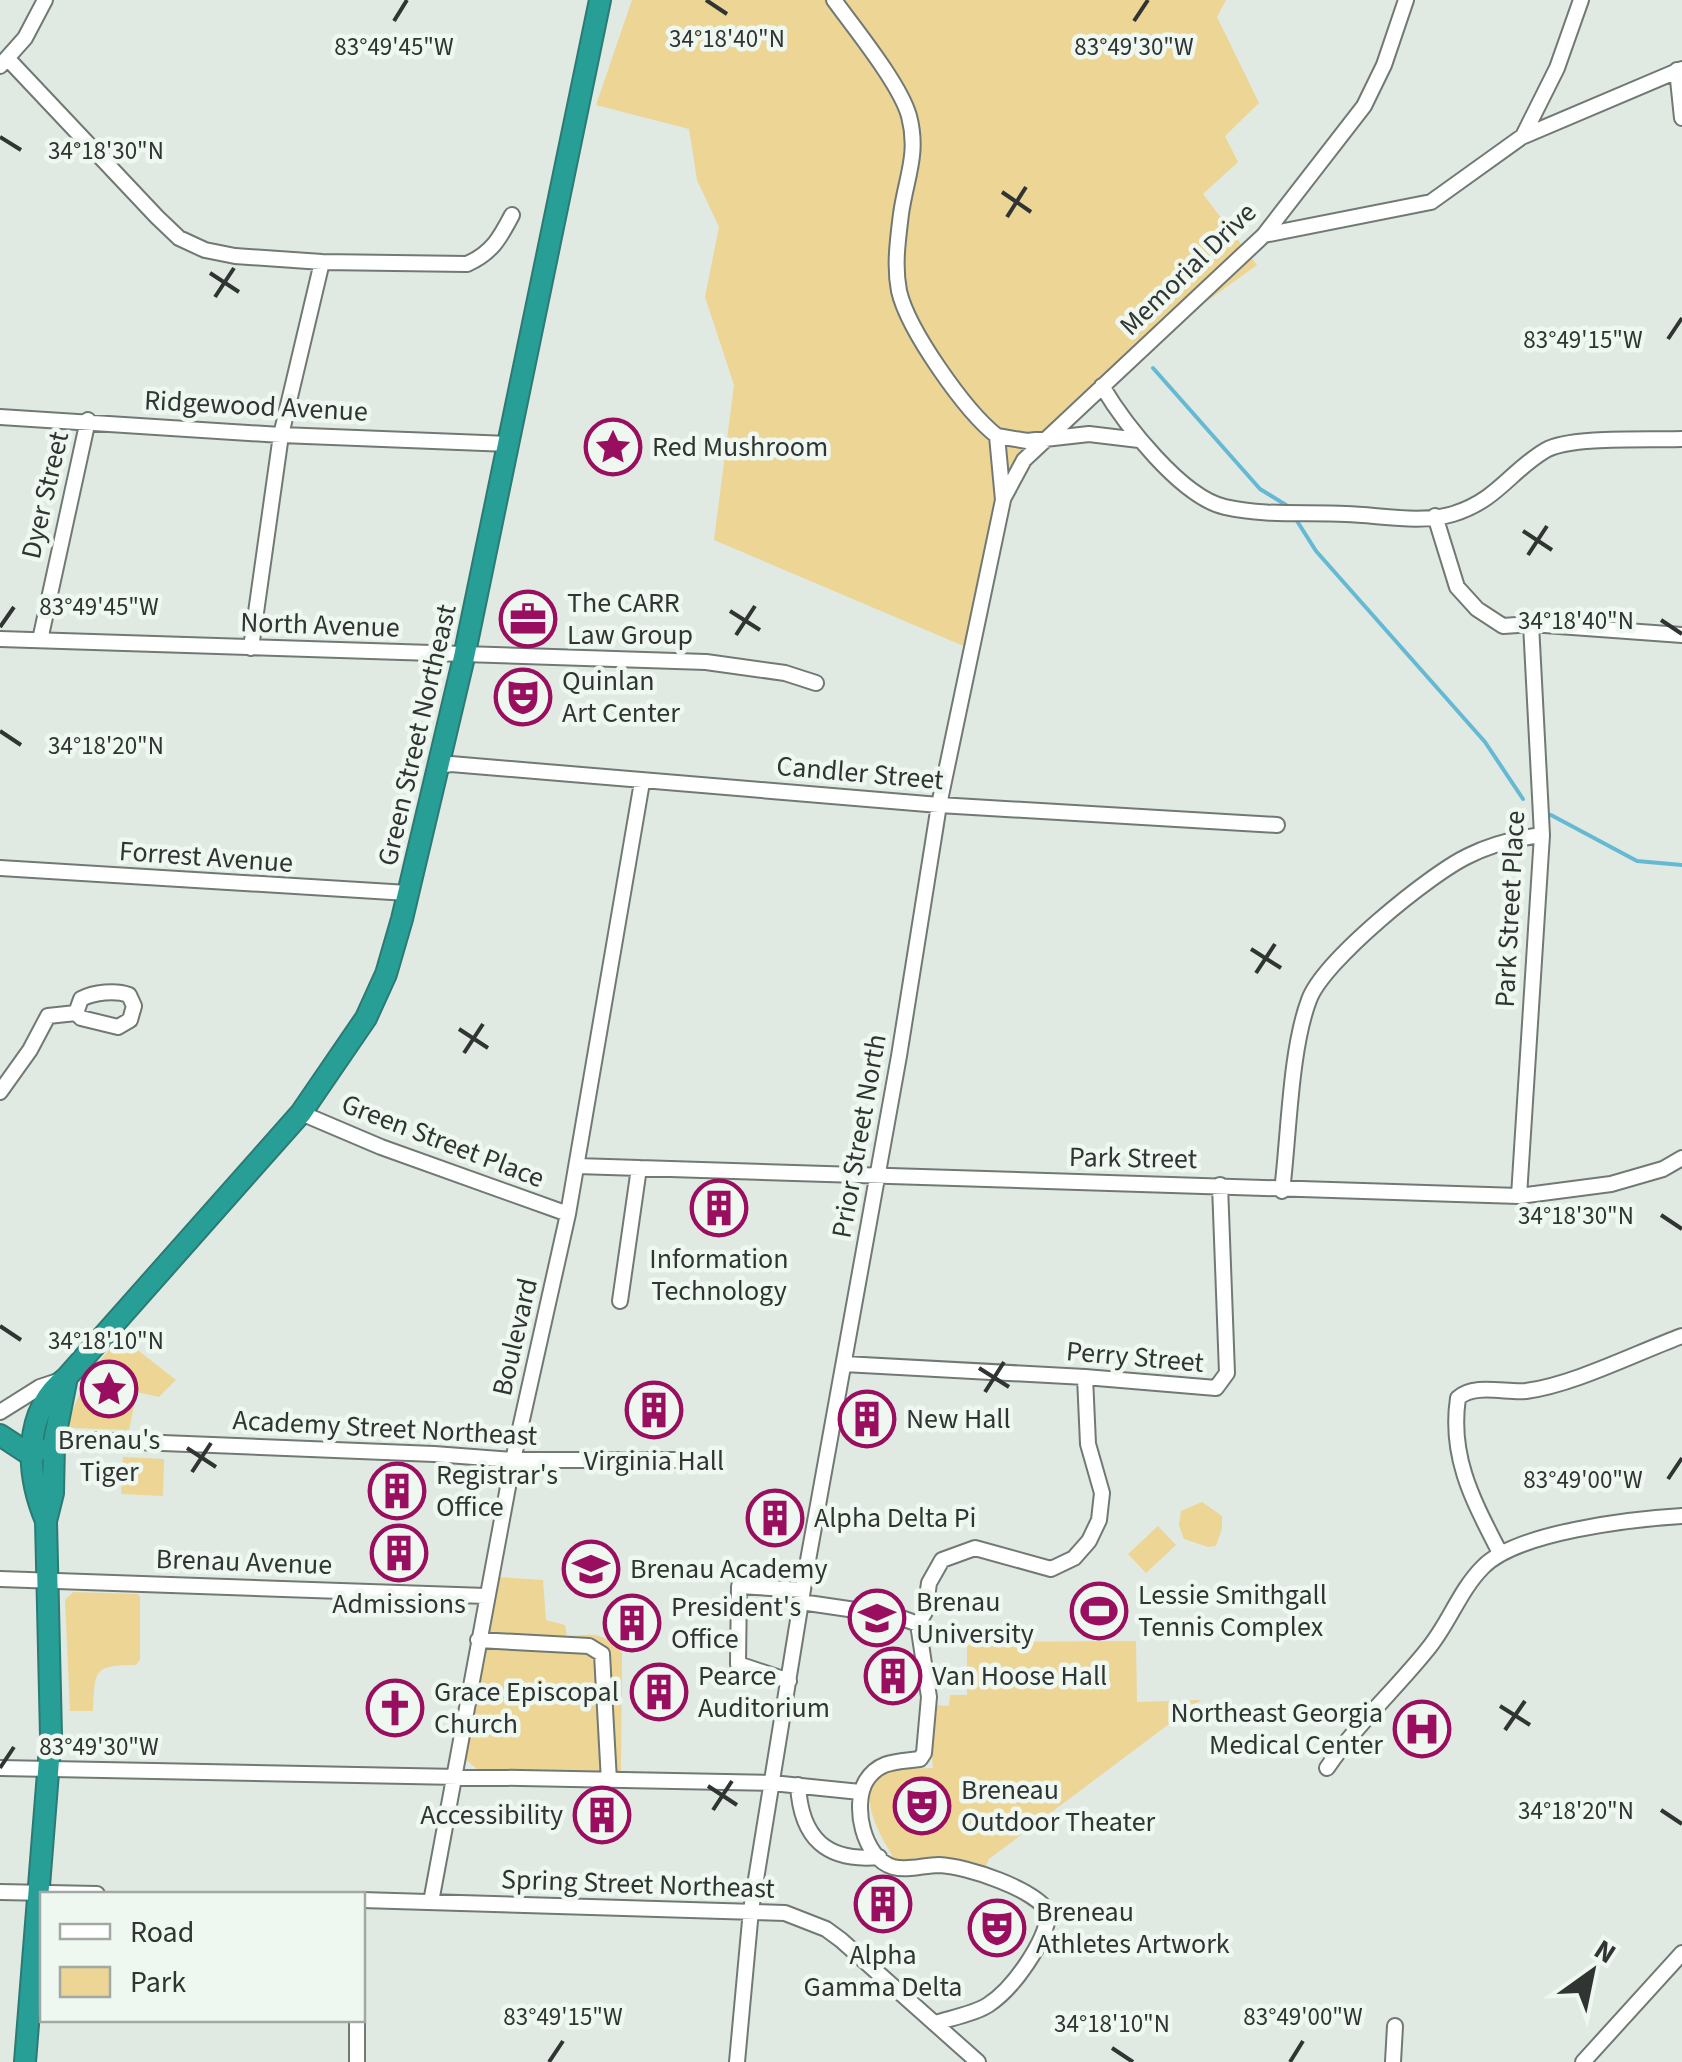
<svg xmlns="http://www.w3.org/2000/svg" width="1682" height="2062" viewBox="0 0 1682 2062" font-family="'Source Sans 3',sans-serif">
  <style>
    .green { fill: #ecd595 }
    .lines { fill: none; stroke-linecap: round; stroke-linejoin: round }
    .stream { stroke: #65b9d3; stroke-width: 4 }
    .minor-casing { stroke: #717973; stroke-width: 18 }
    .highway-casing { stroke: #2b7a73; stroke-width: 24 }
    .minor { stroke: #fff; stroke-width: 14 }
    .highway { stroke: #289f96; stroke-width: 20 }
    .ticks { fill: none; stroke: #303432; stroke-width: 4 }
    .labels { text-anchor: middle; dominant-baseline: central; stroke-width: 9; stroke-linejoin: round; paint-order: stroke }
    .street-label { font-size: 28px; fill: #303432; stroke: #eef7f0 }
    .poi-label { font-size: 28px; fill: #303432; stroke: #eef7f0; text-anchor: start }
    .ticks-label { font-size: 25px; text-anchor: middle; fill: #303432; stroke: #eef7f0; stroke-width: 9; stroke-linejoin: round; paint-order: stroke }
  </style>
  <rect width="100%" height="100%" fill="#e0eae3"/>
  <path class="green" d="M632,0H1226L1217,17L1259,103L1225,136L1238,162L1203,194L1257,265L1192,312L1019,455L973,650L714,540L734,385L705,297L719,227L697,180L689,129L596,105Z
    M121,1337L176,1380L159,1397L137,1392L129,1430L71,1428L68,1420L90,1371Z
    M123,1457L164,1459L163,1496L121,1494Z
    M1202,1502L1222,1516V1528L1216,1546L1208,1547L1184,1539L1179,1525L1181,1511Z
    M1158,1526L1176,1545L1146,1573L1128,1554Z
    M497,1577L543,1580L546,1620L565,1625L567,1636C595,1635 600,1630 622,1653L621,1773L477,1769L466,1760Z
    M73,1592L138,1594L140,1597V1660L136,1665C93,1665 95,1670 93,1711H70L65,1600Z
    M1136,1641L1137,1702L1201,1700L989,1859L985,1867L947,1857L909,1859L904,1866L890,1859L892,1855C880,1835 853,1790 884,1773C896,1767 919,1769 933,1768L930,1743L936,1705L949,1706L950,1695H967V1642Z"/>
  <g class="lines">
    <path class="stream" d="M1153,368L1260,489L1286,505
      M1297,521L1316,551L1485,742L1523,799
      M1551,815L1637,861L1682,865"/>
    <g class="minor-casing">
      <path id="minor" d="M8,59L157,217L179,238L205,250L235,256L322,262L467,264C492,253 500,238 512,215
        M0,66L25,38L45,0
        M1677,70L1682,118
        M1524,136L1682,69
        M1264,235L1431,202L1523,136L1557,68L1581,0
        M1102,386C1124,423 1181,497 1225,507C1265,516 1306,512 1346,514C1380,515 1420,524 1453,514C1498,500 1510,471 1546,450C1570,436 1651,440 1682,439
        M0,417L281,435L509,444
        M997,436L1027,441L1089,434L1139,440
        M1003,499L1024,460L1264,235L1364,106L1384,65L1406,0
        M1435,516L1457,587L1477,609L1503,626L1531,624L1682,635
        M0,639L706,662L785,673L816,683
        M40,640L88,420
        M251,648L281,435L322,262
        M439,766L451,764L939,805L1277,825
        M0,868L408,893
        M0,1092L30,1050L48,1016L76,1013L81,1018L118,1027L130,1020L134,1006L129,995C116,990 94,992 81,999L76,1013
        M301,1113L381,1147L568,1214
        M577,1166L1519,1196L1611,1184L1663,1169L1682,1158
        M1282,1191C1289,1135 1290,1050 1309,1000C1323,961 1430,874 1468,856C1490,845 1518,838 1542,835
        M1519,1196L1542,835L1531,624
        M620,1301L639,1168
        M844,1364L1085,1377L1216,1388L1227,1373L1220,1185
        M0,1412L40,1387L61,1380
        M54,1442L88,1440L434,1454L513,1460H681
        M1500,1553C1474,1502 1449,1458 1458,1398C1474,1383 1506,1393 1526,1391C1573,1385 1636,1353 1682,1336
        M0,1579L486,1596
        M801,1602L896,1616L918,1624
        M478,1640L589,1646L602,1654L609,1781
        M789,1681L738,1664L739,1586L803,1590
        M0,1768L772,1783L860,1792
        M1327,1768C1356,1725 1395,1690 1427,1650C1449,1624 1459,1591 1483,1567C1517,1532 1632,1519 1682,1516
        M798,1785C801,1839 827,1862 879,1857
        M0,1892L97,1894
        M362,1900L785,1913L826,1929L841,1940L978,2062
        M431,1902L513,1460L568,1214L642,782
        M935,2023C951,2018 974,2014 988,2005C1014,1988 1045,1943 1049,1913C1036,1889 966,1866 939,1865C924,1865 908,1871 893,1867C863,1858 852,1805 866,1781C879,1760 898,1762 920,1759L924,1753L929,1697L918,1624L925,1612L929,1583L942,1560L975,1548L1051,1569L1074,1558L1089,1541L1099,1520L1102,1493L1088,1444L1085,1377
        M357,2062V2020
        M737,2062L751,1910L805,1577L899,1056L939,805L1003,500L997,436C965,411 908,330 899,291C894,265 898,239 901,214C906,178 919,154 909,116C900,84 855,29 834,0
        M1393,2062L1395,2026
        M1583,2062L1682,1953"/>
    </g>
    <g class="highway-casing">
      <path id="highway" d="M0,1435L32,1456L39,1449
        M46,1521C26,1474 22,1411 67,1377L301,1113L366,1018L386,974L402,919L464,657L600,0
        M25,2062L51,1735L46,1521L53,1493L54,1442L67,1377"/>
    </g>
    <use href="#minor" class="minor"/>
    <use href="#highway" class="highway"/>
  </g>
  <path class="ticks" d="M706,0L727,14M394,21L407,0M1134,21L1148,0M0,137L21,150M1002,192L1031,212M1007,217L1026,187M210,273L239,292M215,297L234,268M1668,339L1682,318M1523,531L1552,550M1528,555L1547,526M730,611L760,630M1661,620L1682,634M0,627L14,607M736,635L755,606M0,731L21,745M1251,949L1281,968M1256,973L1275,944M459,1029L488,1048M464,1053L483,1024M1661,1215L1682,1229M0,1326L21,1340M979,1368L1009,1387M985,1392L1004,1362M187,1448L216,1467M192,1472L211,1443M1668,1479L1682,1458M1500,1706L1530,1725M1505,1730L1525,1701M0,1768L14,1747M708,1786L737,1805M713,1810L732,1781M1661,1810L1682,1824M1112,2048L1133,2062M549,2062L563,2041M1290,2062L1303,2041"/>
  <defs>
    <g id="sight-ring" transform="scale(2.875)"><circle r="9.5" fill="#eef7f0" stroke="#9a0e5f" stroke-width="1.5"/><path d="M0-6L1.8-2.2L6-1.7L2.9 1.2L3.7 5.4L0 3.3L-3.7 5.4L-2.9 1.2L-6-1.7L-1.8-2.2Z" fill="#9a0e5f"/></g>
    <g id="office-ring" transform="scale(2.875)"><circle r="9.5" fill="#eef7f0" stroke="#9a0e5f" stroke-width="1.5"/><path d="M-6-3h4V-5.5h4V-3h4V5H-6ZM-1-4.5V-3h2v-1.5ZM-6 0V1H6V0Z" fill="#9a0e5f"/></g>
    <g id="theatre-ring" transform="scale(2.875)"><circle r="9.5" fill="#eef7f0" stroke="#9a0e5f" stroke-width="1.5"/><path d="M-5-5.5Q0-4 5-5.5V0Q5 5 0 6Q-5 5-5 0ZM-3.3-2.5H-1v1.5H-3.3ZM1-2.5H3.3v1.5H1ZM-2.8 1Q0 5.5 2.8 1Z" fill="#9a0e5f"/></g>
    <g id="building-ring" transform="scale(2.875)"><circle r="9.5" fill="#eef7f0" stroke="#9a0e5f" stroke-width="1.5"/><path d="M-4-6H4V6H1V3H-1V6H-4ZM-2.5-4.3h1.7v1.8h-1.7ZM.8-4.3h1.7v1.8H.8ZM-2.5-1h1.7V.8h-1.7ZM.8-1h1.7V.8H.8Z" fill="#9a0e5f"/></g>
    <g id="school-ring" transform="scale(2.875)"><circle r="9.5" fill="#eef7f0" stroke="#9a0e5f" stroke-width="1.5"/><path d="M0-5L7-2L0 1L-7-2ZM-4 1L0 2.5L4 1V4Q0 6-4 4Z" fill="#9a0e5f"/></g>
    <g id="stadium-ring" transform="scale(2.875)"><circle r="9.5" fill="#eef7f0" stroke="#9a0e5f" stroke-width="1.5"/><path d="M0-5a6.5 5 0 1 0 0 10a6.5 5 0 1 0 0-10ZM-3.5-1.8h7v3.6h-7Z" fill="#9a0e5f"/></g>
    <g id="university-ring" transform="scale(2.875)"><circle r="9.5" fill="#eef7f0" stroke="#9a0e5f" stroke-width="1.5"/><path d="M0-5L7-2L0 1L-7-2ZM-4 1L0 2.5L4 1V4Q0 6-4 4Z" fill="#9a0e5f"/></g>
    <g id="church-ring" transform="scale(2.875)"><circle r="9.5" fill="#eef7f0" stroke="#9a0e5f" stroke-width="1.5"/><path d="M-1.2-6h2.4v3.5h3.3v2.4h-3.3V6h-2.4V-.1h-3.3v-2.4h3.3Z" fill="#9a0e5f"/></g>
    <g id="hospital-ring" transform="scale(2.875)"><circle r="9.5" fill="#eef7f0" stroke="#9a0e5f" stroke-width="1.5"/><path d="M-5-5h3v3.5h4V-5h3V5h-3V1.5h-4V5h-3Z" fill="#9a0e5f"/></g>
  </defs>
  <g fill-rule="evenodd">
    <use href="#sight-ring" x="613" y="447"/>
    <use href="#office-ring" x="528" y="619"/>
    <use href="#theatre-ring" x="523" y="697"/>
    <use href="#building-ring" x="719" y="1208"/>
    <use href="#sight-ring" x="109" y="1389"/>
    <use href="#building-ring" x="654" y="1410"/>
    <use href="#building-ring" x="867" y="1419"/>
    <use href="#building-ring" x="397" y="1491"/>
    <use href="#building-ring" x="775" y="1518"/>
    <use href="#building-ring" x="399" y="1553"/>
    <use href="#school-ring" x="591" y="1569"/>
    <use href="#stadium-ring" x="1099" y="1611"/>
    <use href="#university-ring" x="877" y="1618"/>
    <use href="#building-ring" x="632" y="1623"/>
    <use href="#building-ring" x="893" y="1676"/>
    <use href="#building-ring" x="659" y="1692"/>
    <use href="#church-ring" x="395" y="1708"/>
    <use href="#hospital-ring" x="1422" y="1729"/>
    <use href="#theatre-ring" x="922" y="1806"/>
    <use href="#building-ring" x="602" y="1815"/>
    <use href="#building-ring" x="883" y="1904"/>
    <use href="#theatre-ring" x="997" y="1928"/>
  </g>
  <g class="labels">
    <g class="street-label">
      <text transform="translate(1188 269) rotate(-44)">Memorial Drive</text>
      <text transform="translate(256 406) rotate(3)">Ridgewood Avenue</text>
      <text transform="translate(45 495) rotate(-77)">Dyer Street</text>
      <text transform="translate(320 625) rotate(2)">North Avenue</text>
      <text transform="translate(417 735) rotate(-77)">Green Street Northeast</text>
      <text transform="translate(860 773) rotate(5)">Candler Street</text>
      <text transform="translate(206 857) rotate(4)">Forrest Avenue</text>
      <text transform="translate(1510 909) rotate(-87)">Park Street Place</text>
      <text transform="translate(859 1136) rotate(-80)">Prior Street North</text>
      <text transform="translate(443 1141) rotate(21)">Green Street Place</text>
      <text transform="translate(1133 1158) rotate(1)">Park Street</text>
      <text transform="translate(515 1337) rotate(-77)">Boulevard</text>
      <text transform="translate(1135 1357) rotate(5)">Perry Street</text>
      <text transform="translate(385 1428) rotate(3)">Academy Street Northeast</text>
      <text transform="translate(244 1562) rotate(2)">Brenau Avenue</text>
      <text transform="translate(638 1884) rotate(2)">Spring Street Northeast</text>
    </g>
    <g class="poi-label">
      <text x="652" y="447">Red Mushroom</text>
      <text x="567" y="603">The CARR<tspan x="567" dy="32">Law Group</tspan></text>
      <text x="562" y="681">Quinlan<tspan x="562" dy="32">Art Center</tspan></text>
      <text x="719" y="1259" text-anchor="middle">Information<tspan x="719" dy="32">Technology</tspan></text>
      <text x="906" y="1419">New Hall</text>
      <text x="109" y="1440" text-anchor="middle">Brenau's<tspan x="109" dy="32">Tiger</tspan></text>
      <text x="654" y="1461" text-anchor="middle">Virginia Hall</text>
      <text x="436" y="1475">Registrar's<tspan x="436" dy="32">Office</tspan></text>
      <text x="814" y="1518">Alpha Delta Pi</text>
      <text x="630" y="1569">Brenau Academy</text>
      <text x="1138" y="1595">Lessie Smithgall<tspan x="1138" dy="32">Tennis Complex</tspan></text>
      <text x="916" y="1602">Brenau<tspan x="916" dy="32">University</tspan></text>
      <text x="399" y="1604" text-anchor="middle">Admissions</text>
      <text x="671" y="1607">President's<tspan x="671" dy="32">Office</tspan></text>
      <text x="698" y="1676">Pearce<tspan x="698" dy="32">Auditorium</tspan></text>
      <text x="932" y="1676">Van Hoose Hall</text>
      <text x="434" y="1692">Grace Episcopal<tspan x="434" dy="32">Church</tspan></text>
      <text x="1383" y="1713" text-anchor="end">Northeast Georgia<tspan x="1383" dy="32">Medical Center</tspan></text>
      <text x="961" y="1790">Breneau<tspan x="961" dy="32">Outdoor Theater</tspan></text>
      <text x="563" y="1815" text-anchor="end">Accessibility</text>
      <text x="1036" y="1912">Breneau<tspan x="1036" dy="32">Athletes Artwork</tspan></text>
      <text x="883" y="1955" text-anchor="middle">Alpha<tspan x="883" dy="32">Gamma Delta</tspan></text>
    </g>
  </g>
  <g class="ticks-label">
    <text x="727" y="47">34°18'40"N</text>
    <text x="1134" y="55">83°49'30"W</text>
    <text x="394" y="55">83°49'45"W</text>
    <text x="106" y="159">34°18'30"N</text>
    <text x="1583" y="348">83°49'15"W</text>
    <text x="99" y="615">83°49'45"W</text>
    <text x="1576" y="629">34°18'40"N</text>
    <text x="106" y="754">34°18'20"N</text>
    <text x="1576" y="1224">34°18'30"N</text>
    <text x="106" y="1349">34°18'10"N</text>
    <text x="1583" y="1488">83°49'00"W</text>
    <text x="99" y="1755">83°49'30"W</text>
    <text x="1576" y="1819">34°18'20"N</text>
    <text x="563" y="2025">83°49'15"W</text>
    <text x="1303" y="2025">83°49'00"W</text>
    <text x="1112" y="2032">34°18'10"N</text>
  </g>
  <rect x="40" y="1892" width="325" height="130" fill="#eef7f0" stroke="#a2a9a4" stroke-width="2.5"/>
  <rect x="60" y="1924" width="50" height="15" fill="#ffffff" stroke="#a2a9a4" stroke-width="2.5"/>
  <text x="130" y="1942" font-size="30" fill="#303432">Road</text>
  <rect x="60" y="1967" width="50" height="30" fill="#ecd595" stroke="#a2a9a4" stroke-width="2.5"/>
  <text x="130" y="1992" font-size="30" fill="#303432">Park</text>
  <g transform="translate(1592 1972) rotate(33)" stroke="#eef7f0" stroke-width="8" paint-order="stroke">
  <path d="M0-8L18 38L0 25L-18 38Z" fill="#303432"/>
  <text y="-15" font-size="28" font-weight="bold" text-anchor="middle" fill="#303432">N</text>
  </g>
</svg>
